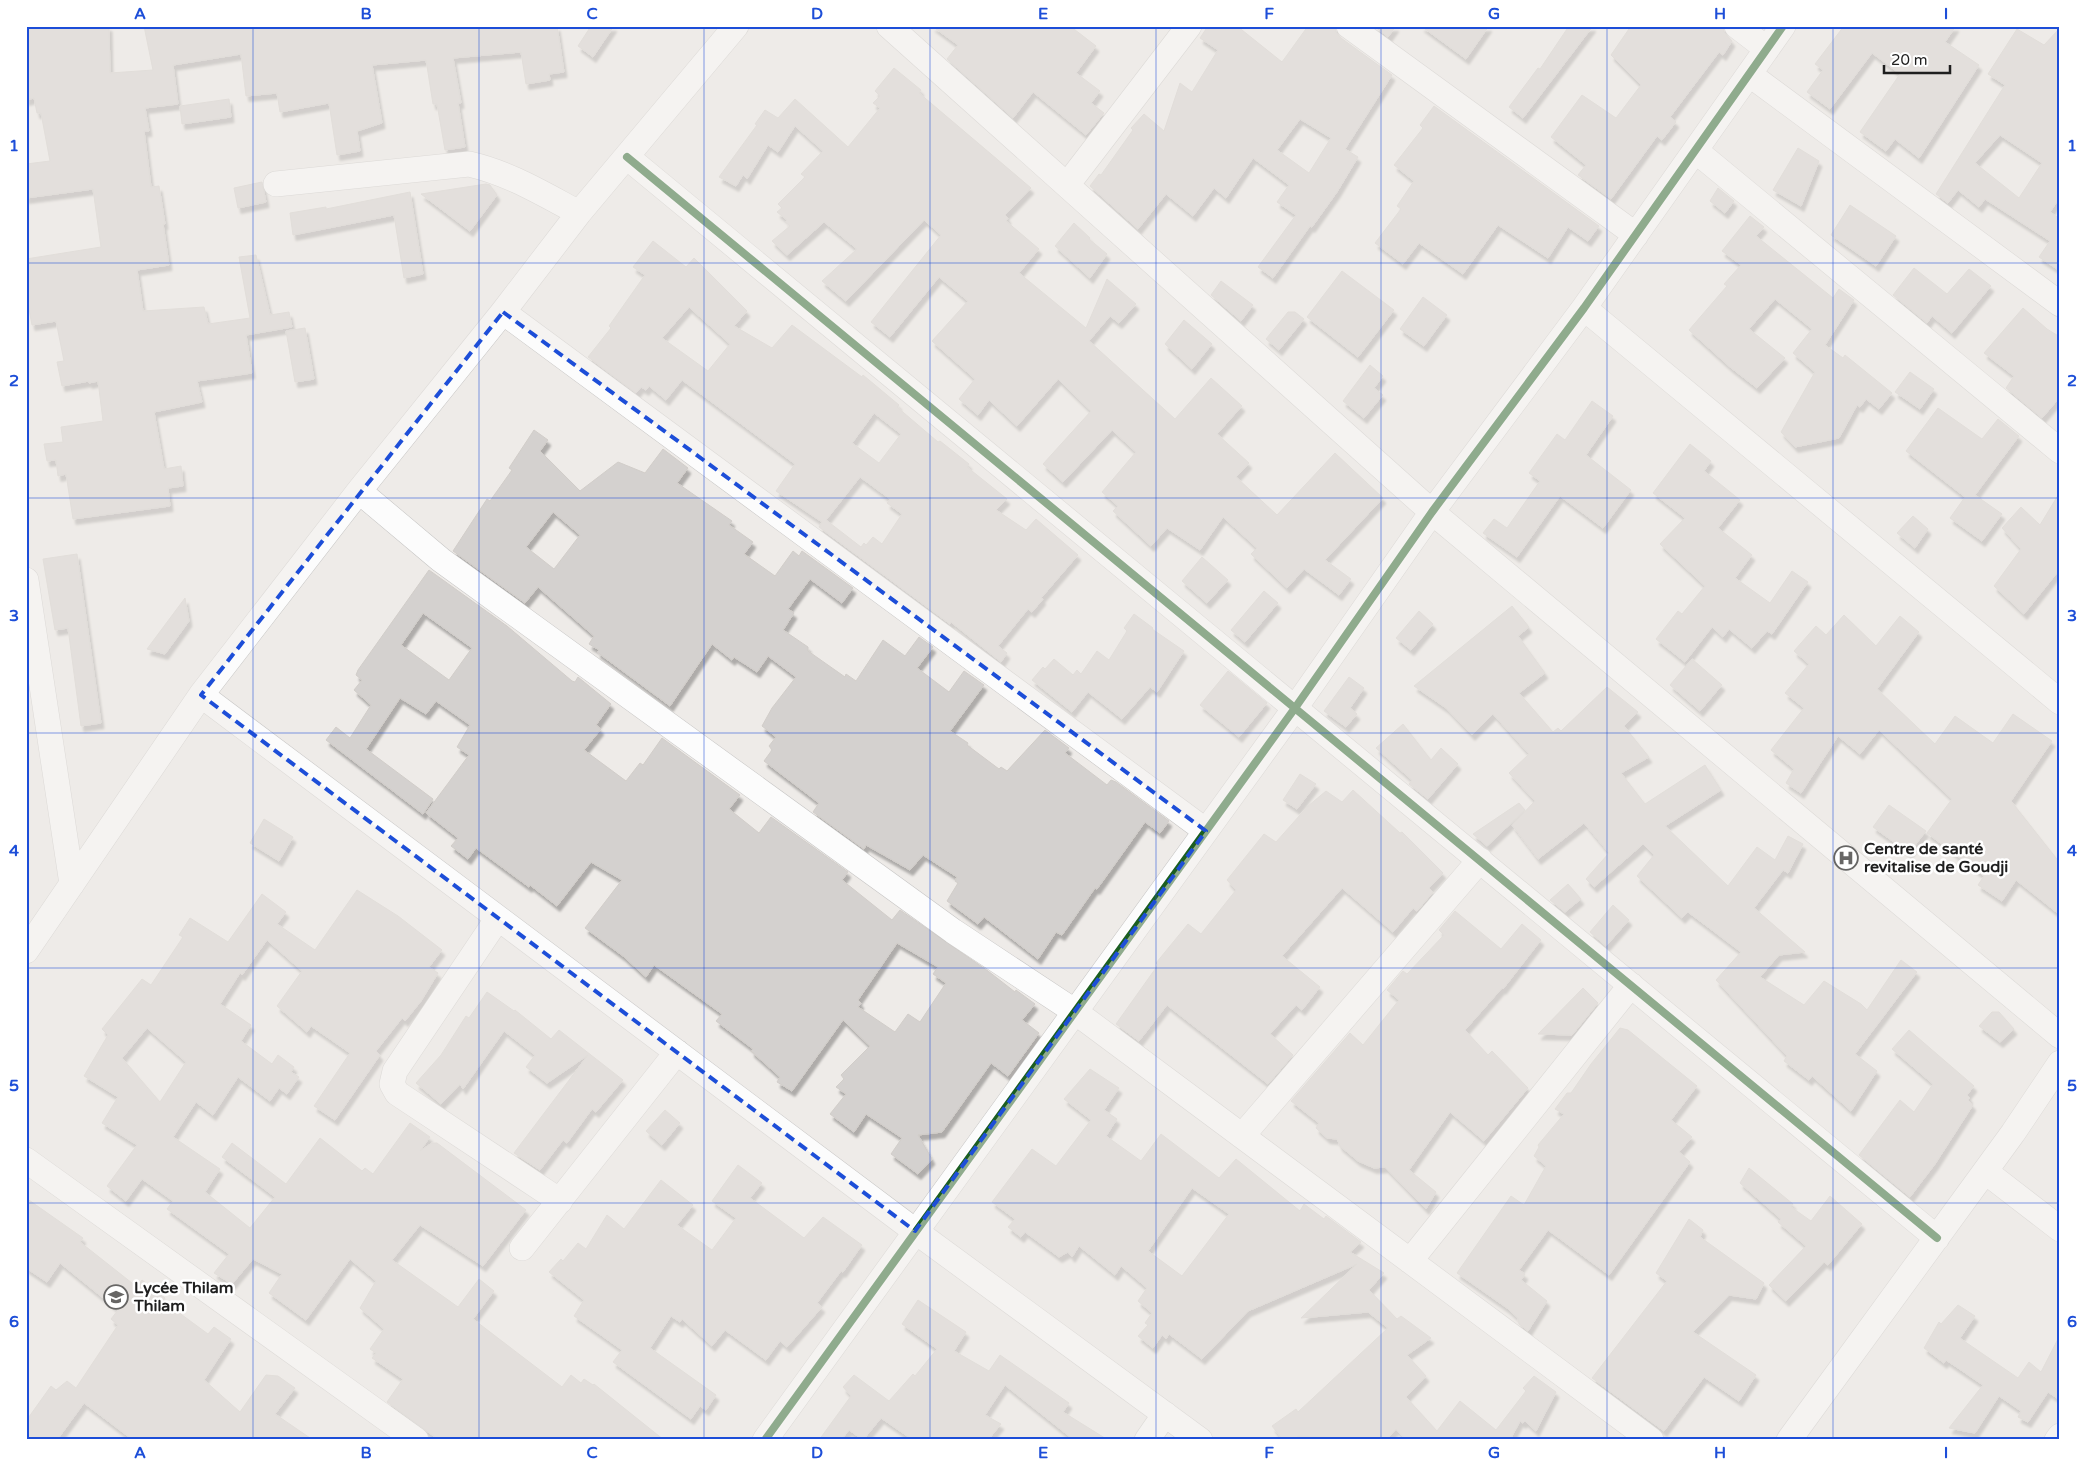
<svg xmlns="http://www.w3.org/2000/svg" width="2086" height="1466" viewBox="0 0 2086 1466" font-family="'Varela Round',sans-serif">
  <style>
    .building { fill: #d4d1cf; stroke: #d1cdc9; fill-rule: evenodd; filter: url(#shadow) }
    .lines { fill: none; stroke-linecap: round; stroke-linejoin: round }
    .minor-casing { stroke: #c6c5c4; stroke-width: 26 }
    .minor { stroke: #fcfcfc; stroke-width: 25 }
    .cycleway-casing { stroke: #fff; stroke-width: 11 }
    .cycleway { stroke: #1b5e20; stroke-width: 8 }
    .marked { fill: none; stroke: #1d4ed8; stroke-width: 4; stroke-dasharray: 10 6; stroke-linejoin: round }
    .grid { fill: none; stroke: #1d4ed8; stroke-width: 1; stroke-opacity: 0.55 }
    .labels { text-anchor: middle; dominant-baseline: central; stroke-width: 5; stroke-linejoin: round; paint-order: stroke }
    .poi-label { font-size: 16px; font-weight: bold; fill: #1f1f1f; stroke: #fff; text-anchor: start }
    .neatline { fill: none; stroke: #1d4ed8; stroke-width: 2 }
    .grid-label { font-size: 16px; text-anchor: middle; font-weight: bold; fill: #1d4ed8 }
  </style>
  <defs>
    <filter id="shadow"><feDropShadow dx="3" dy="5.5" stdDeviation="1" flood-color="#0004"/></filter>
  </defs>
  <rect width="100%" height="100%" fill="#eeebe8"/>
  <path class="building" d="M26,26H109L110,73L153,70L144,26H557L564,72L549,74L550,80L526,84L521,52L453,58L461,103H458L465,147L445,150L437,104H433L426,60L372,65L382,123L357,131L360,151L337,155L329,103L280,112L277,93L246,96L241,54L173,65L178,104L145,108L149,131H144L151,187L159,186L165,224H163L169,265L137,270L143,311L204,307L208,324L250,318L239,257L256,255L270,315L289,312L292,327L246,335L252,373L197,381L202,402L154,412L164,469L181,466L183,486L168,488L170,506L73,519L66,474L58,476L56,460L47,461L44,444L63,442L61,427L103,421L98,381L89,383V381L62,386L57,362L64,361L56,321L32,325L26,293V259L101,247L93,189L26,198V164L50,161L41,113H37L34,98L26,100Z
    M591,26H614L593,57L578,46Z
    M932,26H1070L1096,46L1076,73L1100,91L1091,103L1104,113L1086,135L1033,92L1013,118L947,59L958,45Z
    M1208,26H1237L1282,62L1308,26H1335L1336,32L1341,38L1392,75L1345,149L1358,157L1337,192L1312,227L1310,226L1273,278L1258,267L1296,215L1277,202L1289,185L1253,158L1226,198L1214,188L1193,216L1166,194L1138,229L1090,186L1099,174L1101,175L1133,130L1131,128L1144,114L1164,131L1180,83L1192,92L1218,50L1200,38ZM1300,119L1331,138L1309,173L1277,150Z
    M1374,26H1396L1388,37Z
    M1421,26H1489L1466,59Z
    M1569,26H1593L1523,118L1509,107L1538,68L1540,69Z
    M1631,26H1723L1724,32L1732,41L1723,55L1719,52L1670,117L1676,122L1662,140L1657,136L1611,199L1578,175L1586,165L1551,137L1582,95L1616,118L1641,85L1611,55Z
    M1844,26H1956L1945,42L1979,65L1919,158L1895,139L1886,151L1860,132L1900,74L1872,53L1830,109L1807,92L1823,70L1815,64Z
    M2060,28V197L2050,212L2060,219V271L2039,257L2050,241L1985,199L1979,207L1958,190L1948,203L1936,194L2005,85L1988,74L2017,29L2044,45ZM2000,135L2042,163L2019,198L1975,163Z
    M894,68L921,90L919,93L1031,188L1005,215L1008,218L1006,221L1039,249L1019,273L1086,328L1107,279L1136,304L1119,323L1110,316L1089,341L1175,419L1211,378L1242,406L1217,434L1249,463L1236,477L1277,515L1335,453L1383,498L1325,560L1351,579L1339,595L1304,569L1287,588L1251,554L1257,548L1223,517L1200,550L1167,528L1151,546L1113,511L1118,506L1102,492L1136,452L1112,430L1063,482L1043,464L1091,411L1058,379L1017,426L989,400L978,415L959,399L975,379L932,341L968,301L939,277L890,337L871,322L941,235L924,220L846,301L822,281L857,249L824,222L787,255L772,241L790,226L785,222L787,220L777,212L782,208L778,204L805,177L801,174L823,151L795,126L778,152L768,145L747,179L743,175L736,186L719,177L757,125L755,124L765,110L778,118L795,99L848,147L880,108L873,103L880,96L875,91Z
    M229,99L231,117L182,124L180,106Z
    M1434,106L1599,226L1588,241L1568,227L1548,258L1498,225L1463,274L1419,243L1403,264L1375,243L1401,209L1397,206L1414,181L1394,165L1423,128L1420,125Z
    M1798,148L1819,161L1801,206L1773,190Z
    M262,182L266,202L238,208L234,188Z
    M486,184L490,185L497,195L470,231L421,194Z
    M1718,188L1734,201L1725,213L1710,201Z
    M410,192L423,274L404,278L394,215L293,235L290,213L326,207V209Z
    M1850,205L1896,236L1876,266L1831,235Z
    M1750,216L1764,227L1756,236L1833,298L1839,289L1854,300L1825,345L1843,358L1845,355L1892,393L1879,409L1866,399L1860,407L1857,405L1839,438L1795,447L1781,432L1815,372L1793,353L1812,329L1775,299L1749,329L1785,358L1757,388L1730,367L1689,330L1727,286L1724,284L1741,265L1722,251Z
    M1074,223L1090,238L1089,239L1107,254L1090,278L1055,246Z
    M653,241L686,267L694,258L747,311L734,326L772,348L792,325L862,377L863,375L899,405L897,407L938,442L940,441L969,464L967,467L1007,499L996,510L1026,530L1036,519L1078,555L1041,598L1043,599L1032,612L1028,609L998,646L1007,653L1001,662L951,622L950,624L819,527L822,522L776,491L795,464L682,380L666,400L649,386L646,390L641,387L636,393L588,357L611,328L609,326L645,275L633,267ZM689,307L730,344L708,371L662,338ZM874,413L901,434L879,463L852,443ZM860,477L890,499L887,503L902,514L882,544L873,537L866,545L864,543L861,547L826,520Z
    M1914,268L1947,294L1969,269L1991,286L1952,333L1932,316L1927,323L1893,295Z
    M1342,271L1394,310L1358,357L1307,317Z
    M1221,281L1253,305L1241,321L1211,295Z
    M1423,297L1447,315L1424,346L1400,329Z
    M2023,308L2047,329L2060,337V397L2042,418L2006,388L2014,376L1984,353Z
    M1288,312H1295L1304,319L1279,350L1266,339Z
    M1184,320L1212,344L1192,369L1165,344Z
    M305,328L314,379L295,382L286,331Z
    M1370,365L1383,376L1374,388L1383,395L1364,418L1343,401Z
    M1910,372L1934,389L1920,409L1895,392Z
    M1592,401L1613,416L1586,455L1631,490L1603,528L1560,496L1517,557L1483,533L1494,519L1507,528L1540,481L1529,473L1557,434L1565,440Z
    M1938,408L1982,439L1998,419L2019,436L1975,495L2002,514L1982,541L1950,518L1965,497L1906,451Z
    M534,430L548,440L540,451L580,491L618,462L645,473L663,449L688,468L677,483L732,521L729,525L753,542L744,554L775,576L793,551L799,556L802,551L853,588L842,603L810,579L788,609L794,613L783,630L808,647V651L845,677L846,674L856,681L883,640L905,656L919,637L933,647L917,668L949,692L964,671L984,685L950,731L968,743L967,745L999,769L1001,767L1007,771L1045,730L1069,748L1065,753L1107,785L1111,780L1116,782L1169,821L1160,833L1145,822L1097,889L1095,888L1062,935L1056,932L1038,959L984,917L978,924L947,901L958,883L955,881L957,877L923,855L910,870L866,845L864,849L813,812L819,803L764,761L772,750L769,746L776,737L762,726L772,708L796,677L768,656L757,672L734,657L732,660L712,644L670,706L597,652L599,650L589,644L594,636L538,587L525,603L453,551L487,499L490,501L512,470L509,468ZM553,512L580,535L554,569L526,547Z
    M1690,444L1711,461L1704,471L1740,500L1718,528L1752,555L1735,578L1770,603L1792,571L1808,582L1772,634L1767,631L1752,648L1729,629L1723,637L1712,627L1685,662L1656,639L1678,611L1682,614L1705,586L1660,544L1685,518L1653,493Z
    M2060,492V569L2024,614L1994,586L2021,549L2002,528L2021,507L2040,525Z
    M1913,516L1928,529L1915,548L1897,533Z
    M77,554L101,723L81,726L68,628L55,630L43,559Z
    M1202,557L1228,580L1207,603L1182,581Z
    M429,570L507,626L572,681L575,682L578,677L611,704L596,725L601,729L584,750L626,781L640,763L643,765L662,738L740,795L729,809L759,833L771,817L848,872L842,880L892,920L900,910L988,971L1015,992L1016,990L1035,1004L1022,1020L1039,1033L1008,1076L991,1063L942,1132L918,1135L932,1159L918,1174L891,1154L902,1138L866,1114L854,1132L830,1114L846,1094L836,1087L844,1079L841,1075L870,1046L843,1020L792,1091L777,1082L780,1077L751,1051L753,1049L716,1021L722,1014L654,965L646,977L623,956L585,928L622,880L591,862L557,906L530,885L529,887L476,848L468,859L451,846L458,838L426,813L469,755L457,747L470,725L436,701L426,714L400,698L366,749L433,799L423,814L326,740L336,727L350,738L371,705L354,690L362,680L356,675L358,670ZM423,613L472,648L449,680L401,645ZM897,943L938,967L933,974L946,983L920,1022L908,1014L895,1032L858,1007L861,1003L858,1000Z
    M1264,591L1278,603L1245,642L1231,630Z
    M185,598L189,621L165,654L147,649Z
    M1512,606L1529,627L1518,636L1545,673L1519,693L1553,732L1558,728L1561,731L1607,687L1638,712L1624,726L1649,757L1621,773L1645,804L1705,765L1721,790L1665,826L1728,886L1757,847L1775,860L1788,836L1803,844L1788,873L1783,870L1754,908L1805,952L1779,955L1760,977L1804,1005L1824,981L1861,1004L1867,1010L1901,960L1917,972L1855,1054L1877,1071L1851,1111L1812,1076L1809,1080L1784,1061L1787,1056L1716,980L1741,952L1688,912L1682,918L1637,876L1654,855L1643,844L1594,887L1586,879L1609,853L1584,823L1538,859L1512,825L1535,801L1509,773L1529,754L1493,714L1472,735L1446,708L1414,686Z
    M1419,611L1433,624L1411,650L1396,638Z
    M1134,614L1153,628L1152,629L1184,651L1157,692L1150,687L1122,719L1088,692L1072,712L1032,680L1043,667L1045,669L1054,659L1073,675L1077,670L1081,674L1097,651L1109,660L1127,631L1124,628Z
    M1844,615L1876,646L1900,616L1919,632L1877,689L1935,744L1955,716L1993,743L2013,714L2052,741L2011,801L2060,863V915L2016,880L2002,901L1978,885L1984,876L1927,833L1952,799L1879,730L1860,754L1838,736L1801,793L1786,783L1794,769L1771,750L1804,708L1785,693L1809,664L1794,651L1816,626L1826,635Z
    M1692,659L1722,685L1700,711L1670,685Z
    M1228,671L1267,703L1239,737L1200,705Z
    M1349,677L1364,688L1350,708L1357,714L1346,727L1324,711Z
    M1403,724L1431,760L1441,748L1458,764L1428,799L1409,784L1412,780L1376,748Z
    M1300,774L1316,784L1297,809L1283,800Z
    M1353,790L1400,833L1402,832L1443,873L1429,888L1433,892L1417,911L1413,908L1393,932L1342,888L1282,956L1320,987L1302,1010L1296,1005L1270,1034L1293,1055L1268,1084L1167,1005L1139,1041L1116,1024L1158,965L1156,963L1188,924L1201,934L1236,890L1227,880L1264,834L1276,842L1308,806L1326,791L1342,802Z
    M1519,803L1525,810L1487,846L1473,834Z
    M1889,805L1926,831L1909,853L1873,827Z
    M264,819L293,837L279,861L250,843Z
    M1568,884L1581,899L1565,912L1550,900Z
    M357,890L398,916L442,950L429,967L438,973L421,1001L405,1021L402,1018L376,1051L380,1055L335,1120L314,1106L350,1053L311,1026L307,1032L277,1006L302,971L267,940L242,975L240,973L220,1004L251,1025L241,1041L272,1064L278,1055L294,1067L291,1072L299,1077L287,1094L279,1088L270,1101L238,1077L213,1115L196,1102L173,1137L220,1169L205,1192L250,1228L275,1197L222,1157L232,1143L286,1184L320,1138L362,1171L365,1168L373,1174L410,1123L430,1137L420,1151L432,1143H437L526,1210L483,1266L420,1225L392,1260L458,1307L479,1279L494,1291L473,1319L562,1387L571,1375L581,1383L584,1379L593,1385L594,1384L664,1440H439L387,1402L403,1379L372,1358L376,1353L370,1349L384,1329L360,1308L376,1281L350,1259L306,1320L269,1293L282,1274L253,1259L232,1284L214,1273L229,1254L167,1209L173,1201L142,1179L126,1201L107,1186L137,1145L102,1123L118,1097L84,1076L108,1035L102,1029L142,979L151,985L183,937L179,935L190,918L228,942L262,894L286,912L277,924L315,950ZM147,1028L186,1062L160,1102L122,1058Z
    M1613,905L1629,920L1606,946L1590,932Z
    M1455,911L1501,949L1522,924L1541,940L1503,989L1502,988L1465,1030L1488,1055L1492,1051L1528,1088L1484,1141L1450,1112L1409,1170L1436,1192L1426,1209L1385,1167L1374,1168L1358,1161L1340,1146L1337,1139L1327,1138L1316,1128L1319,1123L1291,1101L1350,1033L1363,1045L1399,1000L1387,990L1403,971L1407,974L1444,935L1439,930Z
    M1583,988L1598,1003L1572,1035L1538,1034Z
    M487,992L514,1011L515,1010L551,1039L559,1030L623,1080L596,1112L592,1109L567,1143L563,1140L540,1170L514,1153L588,1055L547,1083L526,1067L535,1055L504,1031L463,1089L460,1084L441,1104L416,1083L441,1055L466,1016L469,1018Z
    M1992,1012H1999L2014,1029L2000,1042L1979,1026Z
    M1620,1028L1628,1030L1697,1086L1671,1120L1692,1137L1679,1152L1690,1162L1609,1275L1548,1230L1519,1270L1525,1274L1521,1280L1547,1301L1528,1331L1519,1324L1518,1318L1507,1308L1457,1273L1511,1196L1524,1205L1546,1166L1534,1156L1539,1147L1538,1145L1564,1114L1555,1109L1567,1093H1571L1591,1064Z
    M1909,1030L1974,1086L1967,1095L1970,1098L1968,1100L1973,1105L1935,1164L1910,1197L1859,1155L1900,1100L1914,1112L1933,1084L1892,1049Z
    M1090,1069L1119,1088L1104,1110L1117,1119L1106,1136L1141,1161L1161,1134L1219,1178L1236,1159L1300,1211L1304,1204L1324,1219L1326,1216L1361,1242L1350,1252L1384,1273L1369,1290L1397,1319L1401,1316L1431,1338L1407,1355L1426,1376L1406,1397L1437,1431L1460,1401L1496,1430L1526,1391L1523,1388L1534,1376L1556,1392L1536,1431L1525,1421L1523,1423L1520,1421L1510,1440H1406L1396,1429L1386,1440L1298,1436L1294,1440H1283L1272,1426L1296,1409L1298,1412L1388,1328L1368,1312L1301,1318L1357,1264L1248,1311L1202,1359L1169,1334L1166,1339L1162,1335L1153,1348L1138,1336L1148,1325L1145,1323L1152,1313L1138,1301L1147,1288L1121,1266L1115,1275L1079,1246L1072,1257L1068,1252L1059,1257L1025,1232L1021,1237L1008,1227L1015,1219L992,1202L1032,1149L1056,1166L1091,1120L1064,1099ZM1192,1188L1229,1214L1182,1276L1148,1251Z
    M665,1110L680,1123L662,1145L646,1131Z
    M738,1165L762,1183L750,1198L804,1238L823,1217L862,1245L843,1272L841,1271L817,1303L822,1307L787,1347L780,1341L766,1360L725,1330L712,1346L682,1319L680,1322L671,1316L650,1348L716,1395L706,1410L700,1406L691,1419L613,1362L622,1350L574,1316L584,1300L549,1272L561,1259L563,1261L578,1243L586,1249L607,1215L624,1229L661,1180L693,1205L677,1225L712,1250L736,1218L712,1201Z
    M1749,1168L1793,1204L1791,1207L1811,1221L1830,1196L1862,1224L1828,1265L1824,1262L1786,1301L1769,1285L1806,1246L1778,1222L1781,1219L1740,1183Z
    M26,1198L83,1238L80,1242L137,1287L142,1280L165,1298L163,1301L208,1334L214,1327L231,1339L204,1380L240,1412L266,1375L278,1376L295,1388L275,1414L313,1440H133L84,1403L57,1440H26V1421L51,1386L56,1390L67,1381L76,1388L118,1325L111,1319L118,1310L60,1263L47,1282L26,1268Z
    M1689,1219L1703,1230L1700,1237L1764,1283L1756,1299L1729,1295L1693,1332L1756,1375L1739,1401L1704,1377L1664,1431L1592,1378L1667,1281L1656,1273Z
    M918,1300L966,1332L954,1351L989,1371L1000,1355L1069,1403L1063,1412L1108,1440H1074L1005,1385L985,1415L1001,1424L988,1440H913L881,1418L863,1440L849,1430L841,1440H819L851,1396L843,1387L854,1375L889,1401L913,1374L915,1376L937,1349L902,1324Z
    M1958,1305L1975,1316L1960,1338L1961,1339L2018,1378L2029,1362L2041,1372L2060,1335V1400L2048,1392L2028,1422L2018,1417L2021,1411L1999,1396L1975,1433L1949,1428L1983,1385L1946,1360L1944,1363L1924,1348L1939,1322L1941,1324Z"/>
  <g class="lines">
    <g class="minor-casing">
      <path id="minor" d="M889,26L1432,512L2060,1036
        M1349,26L1636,235
        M1737,26L1767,49
        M1749,74L2060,304
        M1696,151L2060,451
        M627,157L1937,1238
        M276,184L469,164C509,173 543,194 579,213
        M1067,185L1189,26
        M1584,308L2060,702
        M503,312L1206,831
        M359,491L441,560L953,931L1074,1011L1651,1440
        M26,580L72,884
        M201,695L915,1231L1200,1440
        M498,918L395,1071L392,1084L397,1093L560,1201
        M26,951L201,695L359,491L503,312L579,213L736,26
        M1242,1136L1480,860
        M26,1160L416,1440
        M1986,1172L2060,1229
        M522,1248L677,1052
        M1410,1261L1631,985
        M765,1440L1295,708L1432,512L1584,308L1783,26
        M1147,1440L1165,1414
        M1789,1440L2013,1133L2060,1063
        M2057,1440L2060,1436"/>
    </g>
    <use href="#minor" class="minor"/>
    <g class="cycleway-casing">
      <path id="cycleway" d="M627,157L1937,1238
        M765,1440L1295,708L1432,512L1584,308L1783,26"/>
    </g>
    <use href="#cycleway" class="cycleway"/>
  </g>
  <path d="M0 0H2086V1466H0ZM503,312L1206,831L915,1231L201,695Z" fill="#eeebe8" fill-opacity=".55" fill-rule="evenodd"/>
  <path class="marked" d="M503,312L1206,831L915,1231L201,695Z"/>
  <path class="grid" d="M253,26V1440M479,26V1440M704,26V1440M930,26V1440M1156,26V1440M1381,26V1440M1607,26V1440M1833,26V1440M26,263H2060M26,498H2060M26,733H2060M26,968H2060M26,1203H2060"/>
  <defs>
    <g id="hospital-ring" transform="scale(1.25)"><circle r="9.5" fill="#fff" stroke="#676665" stroke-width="1.5"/><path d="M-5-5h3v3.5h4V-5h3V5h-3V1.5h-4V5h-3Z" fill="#676665"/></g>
    <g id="school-ring" transform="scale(1.25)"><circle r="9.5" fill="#fff" stroke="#676665" stroke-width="1.5"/><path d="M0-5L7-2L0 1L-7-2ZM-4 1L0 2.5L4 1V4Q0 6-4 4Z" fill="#676665"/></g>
  </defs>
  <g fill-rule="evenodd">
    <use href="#hospital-ring" x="1846" y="858"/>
    <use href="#school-ring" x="116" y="1297"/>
  </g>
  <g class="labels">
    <g class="poi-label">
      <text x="1864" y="849">Centre de santé<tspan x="1864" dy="18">revitalise de Goudji</tspan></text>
      <text x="134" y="1288">Lycée Thilam<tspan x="134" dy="18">Thilam</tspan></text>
    </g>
  </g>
  <rect width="2086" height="1466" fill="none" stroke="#ffffff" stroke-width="55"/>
  <path d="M1884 65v8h66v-8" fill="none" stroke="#1f1f1f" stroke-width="2.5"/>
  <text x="1891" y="65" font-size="15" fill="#1f1f1f" stroke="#ffffff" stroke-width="4" paint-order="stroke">20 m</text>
  <rect x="28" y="28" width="2030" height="1410" class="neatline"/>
  <g class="grid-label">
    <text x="140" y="19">A</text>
    <text x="366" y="19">B</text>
    <text x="592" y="19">C</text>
    <text x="817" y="19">D</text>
    <text x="1043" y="19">E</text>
    <text x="1269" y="19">F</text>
    <text x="1494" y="19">G</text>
    <text x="1720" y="19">H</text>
    <text x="1946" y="19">I</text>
    <text x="14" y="151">1</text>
    <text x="2072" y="151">1</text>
    <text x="14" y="386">2</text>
    <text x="2072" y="386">2</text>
    <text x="14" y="621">3</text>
    <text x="2072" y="621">3</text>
    <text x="14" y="856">4</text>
    <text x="2072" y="856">4</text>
    <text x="14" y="1091">5</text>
    <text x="2072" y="1091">5</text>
    <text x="14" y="1327">6</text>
    <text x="2072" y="1327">6</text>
    <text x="140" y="1458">A</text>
    <text x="366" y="1458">B</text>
    <text x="592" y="1458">C</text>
    <text x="817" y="1458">D</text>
    <text x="1043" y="1458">E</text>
    <text x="1269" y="1458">F</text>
    <text x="1494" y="1458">G</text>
    <text x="1720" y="1458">H</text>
    <text x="1946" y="1458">I</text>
  </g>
</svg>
